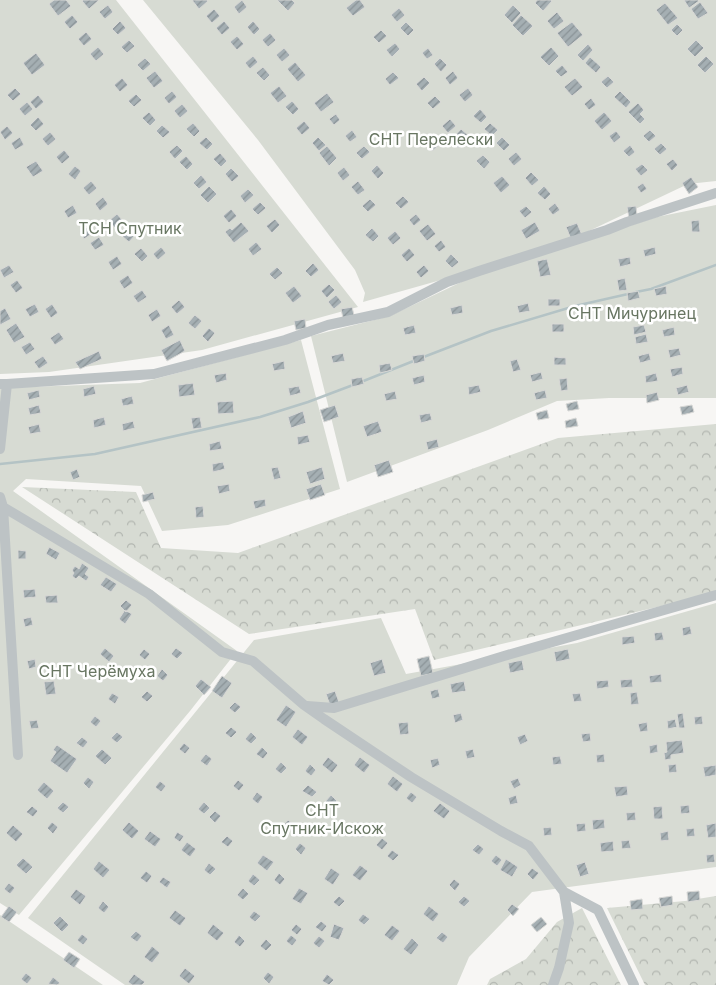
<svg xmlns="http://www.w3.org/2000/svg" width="716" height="985" viewBox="0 0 716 985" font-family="Inter,sans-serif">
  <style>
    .green { fill: #d7dbd3 }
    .forest { fill: url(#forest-crowns) }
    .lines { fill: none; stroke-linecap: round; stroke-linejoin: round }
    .stream { stroke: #b4c3c5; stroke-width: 2.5 }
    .building { fill: url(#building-hatch); stroke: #d8d8d6 }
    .street { stroke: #bdc3c5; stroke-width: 10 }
    .labels { text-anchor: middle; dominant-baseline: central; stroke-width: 5; stroke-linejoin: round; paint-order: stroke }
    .park-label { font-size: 16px; fill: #687662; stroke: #fff }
  </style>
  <defs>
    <pattern id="forest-crowns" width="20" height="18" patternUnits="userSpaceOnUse" patternTransform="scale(1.25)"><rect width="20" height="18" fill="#d7dbd3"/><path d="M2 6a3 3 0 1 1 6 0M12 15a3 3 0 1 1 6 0" fill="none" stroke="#b2b6b0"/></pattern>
    <pattern id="building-hatch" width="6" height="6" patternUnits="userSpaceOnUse" patternTransform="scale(1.25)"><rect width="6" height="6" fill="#a5afb3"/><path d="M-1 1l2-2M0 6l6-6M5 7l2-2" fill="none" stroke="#8a9397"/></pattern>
  </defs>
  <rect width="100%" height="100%" fill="#f7f6f4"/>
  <path class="green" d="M0,0H116L358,307L202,350L49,372L0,374Z
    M143,0H716V181L688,184L551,249L363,302L365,293L355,270L258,140Z
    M716,205V398H609L557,401L488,430L347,482L311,336L390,316L476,275L657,217Z
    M301,340L340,489L228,525L162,531L141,486L26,479L13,491L237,651L190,711L19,915L0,903V388L140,383Z
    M716,603V867L532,892L469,957L457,985H125L28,918L254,640L381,618L406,674L577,643Z
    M0,915L103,985H0Z"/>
  <path class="forest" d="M716,424V593L434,660L415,609L249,634L22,487L136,492L161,548L238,553L558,438Z
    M716,896V985H645L607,908L685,901Z
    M582,908L621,985H487L490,979L526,959L557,922Z"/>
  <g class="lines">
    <path class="stream" d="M636,292L651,289L716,265
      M421,358L491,331L575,306L628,294
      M361,382L416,360
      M0,464L95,454L260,417L308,402L353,385"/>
  </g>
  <path class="building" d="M54,0H66L71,6L58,16L49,4Z
    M83,0H99L89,9L82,1Z
    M192,0H207L208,1L199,9Z
    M242,0L247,7L239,14L234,7Z
    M277,0H292L295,3L288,11Z
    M356,0H360L365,7L353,16L346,8Z
    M537,0H551L552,1L543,11L535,3Z
    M684,0H698L699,1L689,8Z
    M700,2L708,13L698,19L691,9Z
    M665,3L678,18L668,25L656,10Z
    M108,5L113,12L105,19L99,12Z
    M513,5L521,13L512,23L504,15Z
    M399,8L405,15L397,22L391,15Z
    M214,9L220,16L212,23L206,16Z
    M557,12L564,21L554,29L547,21Z
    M72,15L78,22L70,29L64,22Z
    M521,15L533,26L523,36L512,25Z
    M120,21L126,28L118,35L112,29Z
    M224,21L230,28L222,35L216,28Z
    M253,21L260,29L254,35L247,27Z
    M406,22L414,30L408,36L400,28Z
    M572,22L583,35L568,47L557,33Z
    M677,24L683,30L677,36L671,30Z
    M381,30L387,36L379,43L373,37Z
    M86,32L92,39L84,46L78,39Z
    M270,33L276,40L268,47L262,40Z
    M237,36L244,44L237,50L230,42Z
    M129,40L135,46L127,53L121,47Z
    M696,40L704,48L695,57L687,49Z
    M395,43L400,49L392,57L386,50Z
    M588,44L593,50L583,61L577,55Z
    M98,47L104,54L96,61L90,54Z
    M551,47L559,56L549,66L540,57Z
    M284,48L290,55L282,62L276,55Z
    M428,48L433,55L427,59L422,53Z
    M36,53L45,65L32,75L23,63Z
    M253,56L258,62L250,69L245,63Z
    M706,56L714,64L705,73L697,65Z
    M590,57L601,67L596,73L585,63Z
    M145,58L151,64L143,71L137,65Z
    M440,58L447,65L441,72L434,64Z
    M295,62L306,75L298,82L287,69Z
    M562,65L568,72L561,77L555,71Z
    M263,67L270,75L264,81L256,73Z
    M155,71L163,81L154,88L146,78Z
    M453,71L458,78L450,85L445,78Z
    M393,72L399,78L390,85L385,79Z
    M608,76L614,82L607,88L601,82Z
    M424,77L430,83L422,91L416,84Z
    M122,78L128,85L120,92L114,85Z
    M575,78L583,87L572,96L564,87Z
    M279,86L287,96L278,103L270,93Z
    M15,88L21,94L13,101L7,95Z
    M468,88L473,95L465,102L459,95Z
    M172,91L177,97L169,104L164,98Z
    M620,91L631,102L626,108L614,97Z
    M327,93L334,102L321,112L314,103Z
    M136,94L142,100L134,107L128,101Z
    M38,95L44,102L36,109L30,102Z
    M435,96L441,102L433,109L427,103Z
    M591,98L596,105L589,110L584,104Z
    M292,101L299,109L293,115L285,107Z
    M27,102L33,109L25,116L19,109Z
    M638,103L644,110L640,114L645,119L640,124L628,112Z
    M182,104L188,111L180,118L174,111Z
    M480,109L487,117L481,123L473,116Z
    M149,112L156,120L150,126L142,118Z
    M604,112L612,121L602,130L594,121Z
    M336,114L340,120L334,125L329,119Z
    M38,117L44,124L36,131L30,125Z
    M450,119L456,126L448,133L442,126Z
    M304,121L310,128L302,135L296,128Z
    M193,123L200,131L194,137L186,129Z
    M490,123L498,130L492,136L484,129Z
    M162,125L170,132L163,138L156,131Z
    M7,126L13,133L5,140L0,132Z
    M461,129L469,136L458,148L450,141Z
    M352,130L357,137L350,142L345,136Z
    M650,130L656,136L649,142L643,136Z
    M616,131L621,137L614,143L609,136Z
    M50,132L56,139L48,146L42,139Z
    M20,137L24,145L15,150L11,143Z
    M206,137L213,144L207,150L199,143Z
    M318,137L326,145L319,151L312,143Z
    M435,137L441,144L432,151L427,144Z
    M502,137L510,145L504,151L496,143Z
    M661,143L667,149L660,155L654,149Z
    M177,145L183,151L175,159L169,152Z
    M630,145L635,152L629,157L623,151Z
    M327,146L337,158L329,166L319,153Z
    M364,146L370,152L362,159L356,153Z
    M64,150L70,157L62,164L56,157Z
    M516,152L522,159L514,166L508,159Z
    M220,153L227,161L221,167L213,159Z
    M483,155L490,162L484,169L476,161Z
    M186,156L193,164L187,170L179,162Z
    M673,159L678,165L672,171L666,164Z
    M36,161L43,171L33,177L26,167Z
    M642,164L648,170L641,176L635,169Z
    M377,165L384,173L378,179L371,171Z
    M75,166L81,171L75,180L68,174Z
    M344,167L350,175L343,181L337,173Z
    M231,168L239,176L232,182L225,174Z
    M531,172L539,180L532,186L525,178Z
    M201,175L207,182L199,189L193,183Z
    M502,176L510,185L501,193L493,183Z
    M691,177L698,187L689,194L682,183Z
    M91,181L97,188L89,195L83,188Z
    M358,181L365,190L358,195L351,187Z
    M643,183L647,189L641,193L637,187Z
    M209,186L217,194L208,203L200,195Z
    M544,186L551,194L545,200L537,193Z
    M248,189L254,195L245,203L240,196Z
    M403,196L409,202L401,209L395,203Z
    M103,197L108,204L100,211L95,204Z
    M370,199L376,205L368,212L362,206Z
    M260,202L266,208L258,215L252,209Z
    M555,203L560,210L553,215L548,209Z
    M73,205L77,213L68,218L64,211Z
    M526,206L532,212L525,218L519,211Z
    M636,206L637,216L629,218L627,207Z
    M231,209L237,216L229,223L223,216Z
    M117,214L123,221L115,228L109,221Z
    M416,214L421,220L414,226L409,220Z
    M275,219L280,225L272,233L266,226Z
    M699,220L700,232H692L691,221Z
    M241,222L249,231L234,243L225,232L230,228L232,230Z
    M535,222L540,231L526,239L521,230Z
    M577,223L582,235L571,239L566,227Z
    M428,224L436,234L427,241L419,231Z
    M89,226L93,233L84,239L80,231Z
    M129,228L136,234L129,242L122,236Z
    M372,228L379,236L373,242L365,235Z
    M395,231L401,238L393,245L387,238Z
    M99,237L104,245L95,250L90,243Z
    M441,240L446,247L439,252L434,246Z
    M256,242L262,249L253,256L248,249Z
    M161,247L166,253L158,260L153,254Z
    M655,247L656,254L645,257L643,250Z
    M141,248L148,256L142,262L134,254Z
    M409,248L415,255L407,262L401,255Z
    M451,254L459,262L452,268L445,261Z
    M117,256L122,264L113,270L108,262Z
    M630,257L631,264L620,267L618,259Z
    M547,259L551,275L540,277L537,261Z
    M313,263L319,270L311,277L305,271Z
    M9,265L14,272L4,278L0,270Z
    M424,265L429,271L421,278L416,272Z
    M277,267L283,273L275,280L269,274Z
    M128,275L133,283L124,289L119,281Z
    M625,278L627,290L619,291L617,280Z
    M17,280L23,288L16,293L10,285Z
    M329,284L335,290L327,298L321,291Z
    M294,286L302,296L293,303L285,293Z
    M666,286L667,294L656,296L654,289Z
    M142,290L147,297L138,303L133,296Z
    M638,291L640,298L628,301L627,293Z
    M336,295L342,302L334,309L328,302Z
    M548,299H560V306H548Z
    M179,300L185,307L177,314L171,307Z
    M528,303L530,311L519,313L517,306Z
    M35,304L39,312L30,317L25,309Z
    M52,304L58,313L51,318L45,309Z
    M462,305L463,313L452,315L450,308Z
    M352,307L354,315L343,318L341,309Z
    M669,307L671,315L659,317L657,310Z
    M5,308L11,319L0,325V311Z
    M639,308L641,315L629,318L628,310Z
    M157,309L161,316L152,322L148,315Z
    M195,315L202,321L195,329L188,323Z
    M305,319L306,328L296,330L294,321Z
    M16,323L25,337L14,343L6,330Z
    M552,324H564V332H552Z
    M169,325L174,335L166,339L161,330Z
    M414,325L416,333L405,335L403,328Z
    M644,325L646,332L634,335L633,327Z
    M674,327L675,335L664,337L662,330Z
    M209,328L215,333L208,342L202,336Z
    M59,332L64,339L55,345L50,338Z
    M646,334L648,342L636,344L635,337Z
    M180,340L185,351L167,361L161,350Z
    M30,342L35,349L26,355L21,347Z
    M679,348L681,355L670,358L668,350Z
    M99,351L102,359L80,369L75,362Z
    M343,353L345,361L333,363L331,356Z
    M649,353L651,360L640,363L638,356Z
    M424,354L425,361L414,364L412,356Z
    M43,356L48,363L39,369L34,362Z
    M554,357L566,358V365H554Z
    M517,359L521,370L513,372L510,361Z
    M284,361L285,369L274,371L272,364Z
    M390,363L392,370L380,373L379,365Z
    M682,367L683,374L672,377L670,369Z
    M541,372L543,379L532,382L530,375Z
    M226,373L227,380L216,383L214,375Z
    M656,373L658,381L646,383L645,376Z
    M424,375L425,382L414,385L412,378Z
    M362,377L364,384L352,387L351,379Z
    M567,378L568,390L561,391L559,379Z
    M193,383L195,395L179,397L178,385Z
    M479,385L481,392L469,395L468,387Z
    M687,385L689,392L678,395L676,388Z
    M94,386L96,394L84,397L83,389Z
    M299,386L301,393L290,396L288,388Z
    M39,390L40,397L29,400L27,393Z
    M545,390L547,398L536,400L534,393Z
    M395,391L397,399L386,401L384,394Z
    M657,392L659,400L647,403L646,395Z
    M132,396L134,404L123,406L121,399Z
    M233,401L234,413L218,414L217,402Z
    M577,401L579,409L568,411L566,404Z
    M39,405L41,413L30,415L28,408Z
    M335,405L339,417L324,422L320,410Z
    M692,405L694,412L682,415L680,407Z
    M547,410L549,418L538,420L536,413Z
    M303,411L306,423L291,428L288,417Z
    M430,413L432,420L421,423L419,415Z
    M104,417L106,425L94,428L93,420Z
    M200,417L202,428L193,429L191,418Z
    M576,418L578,426L566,428L565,421Z
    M133,421L135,428L123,431L122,424Z
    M378,421L382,432L367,437L363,426Z
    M39,424L41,432L30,434L28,427Z
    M308,435L310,442L298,445L297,437Z
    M437,439L439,447L428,450L426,442Z
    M220,441L222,449L210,451L209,444Z
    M389,460L393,472L378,477L374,465Z
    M223,462L225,469L213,472L212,464Z
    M278,467L281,478L274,480L271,468Z
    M322,467L325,479L310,484L306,472Z
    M77,469L80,477L73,480L70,472Z
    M229,484L230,491L219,494L217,486Z
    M321,484L325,495L310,500L306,489Z
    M153,492L155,499L143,502L142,495Z
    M265,499L266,506L255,509L253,501Z
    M203,506L204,517L196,518L195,507Z
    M49,547L60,553L56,560L46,554Z
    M18,550L26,551V559H18Z
    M82,563L89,568L85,574L89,577L86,581L79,576L76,579L72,576L74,573L72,570L75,566L79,569Z
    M106,577L117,584L111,592L100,585Z
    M35,589L36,597L24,598L23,590Z
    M57,595L58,603H46L45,596Z
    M126,600L132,605L126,612L120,606Z
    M125,610L132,614L125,624L119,619Z
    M31,617L33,625L25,627L23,619Z
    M690,626L692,634L683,636L682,628Z
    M662,632L664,640L655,641L654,633Z
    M634,636L635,643L622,645V637Z
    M105,648L114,656L109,662L100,654Z
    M176,648L183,653L177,659L171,654Z
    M144,649L150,654L145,660L139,655Z
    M568,649L570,659L556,662L554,652Z
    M429,656L433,673L421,676L417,659Z
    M35,659L36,667L29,669L27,661Z
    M382,659L386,673L374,676L370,663Z
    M522,660L524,670L510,673L508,663Z
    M132,666L138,671L133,678L127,672Z
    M162,669L168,675L163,681L157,676Z
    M661,674L662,682L650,683L649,676Z
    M222,676L232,683L222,698L212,691Z
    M201,679L211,687L204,695L195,686Z
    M632,679L633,687L621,688L620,680Z
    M608,680L609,687L597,689L596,681Z
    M54,681L56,694L46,695L44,682Z
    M464,681L466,691L452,693L450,684Z
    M438,689L440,697L432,699L430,691Z
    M147,691L153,696L147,702L141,697Z
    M335,691L339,702L330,705L326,694Z
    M637,692L639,704L631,705L630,693Z
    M112,693L119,697L115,704L108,699Z
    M580,693L582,701L574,702L572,694Z
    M235,702L241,707L235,713L229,708Z
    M286,705L296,712L286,727L276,720Z
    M461,713L463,720L455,723L453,715Z
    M683,713L685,728H679L677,714Z
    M95,716L101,721L96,727L90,722Z
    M702,716L703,724L695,725L694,717Z
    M675,719L677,727L668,729L667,721Z
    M37,720L39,728L31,729L29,721Z
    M408,722L409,734L400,735L398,723Z
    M647,722L648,731L640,732L638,724Z
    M231,727L237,732L231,738L225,733Z
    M298,729L308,737L302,745L292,737Z
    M117,732L123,737L117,743L111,738Z
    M251,732L257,738L251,744L245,739Z
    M590,733L591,741L583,742L581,734Z
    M525,734L528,741L520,745L517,737Z
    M82,737L88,742L83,748L76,743Z
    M682,740L684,753L671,755V759L665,760L664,753L667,752L666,742Z
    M184,743L190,748L185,754L179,749Z
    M657,744L658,752L650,754L649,746Z
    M57,745L77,759L67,773L50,761L56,752L53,750Z
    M262,747L268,753L263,759L256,754Z
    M102,749L112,758L105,765L95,756Z
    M473,749L475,757L467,759L465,751Z
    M206,754L212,759L207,766L200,761Z
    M604,754L605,762L597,763L596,755Z
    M560,756L562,764L553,765L552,757Z
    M328,757L338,765L332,773L322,765Z
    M360,757L370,765L364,773L354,765Z
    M438,758L440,765L432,768L430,760Z
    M281,762L287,768L281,774L275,769Z
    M310,764L316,770L311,776L305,771Z
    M676,764L677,772L669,773L668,765Z
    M716,765V775L705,777L703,767Z
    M393,776L403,784L397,792L387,784Z
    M88,777L94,782L89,789L83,783Z
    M518,778L521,785L514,789L510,781Z
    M238,780L244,785L239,791L233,786Z
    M160,781L166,786L161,792L155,787Z
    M44,782L54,791L47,799L37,790Z
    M308,785L317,792L312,797L302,791Z
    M627,786L628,795L616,797L614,787Z
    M257,792L263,797L258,804L252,799Z
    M411,792L417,797L412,803L406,798Z
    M331,795L337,801L332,807L325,802Z
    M516,795L518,803L510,805L508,798Z
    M63,802L69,807L63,813L57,808Z
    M204,802L210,808L204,814L198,809Z
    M440,803L450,811L444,819L433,811Z
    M689,805L690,813L681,814L680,806Z
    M32,806L38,811L33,817L26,812Z
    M662,806L663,819H654L653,807Z
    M215,811L221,816L215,823L209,817Z
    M635,812L636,820L627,821L626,813Z
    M604,819L605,828L593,830L592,820Z
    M288,820L294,825L289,832L282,827Z
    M52,822L58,827L53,834L47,828Z
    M129,822L139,831L132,839L122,830Z
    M358,822L368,830L362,838L352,830Z
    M585,823L586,831L577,832L576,824Z
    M716,823V837L708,838L706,825Z
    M13,825L23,834L16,842L6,833Z
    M551,827L552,835L544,836L543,828Z
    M694,828L695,836L687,837L686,829Z
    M150,831L161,839L155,847L144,839Z
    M668,831L669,840L661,841L660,833Z
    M177,832L184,836L180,842L174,838Z
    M227,836L233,841L228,847L221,842Z
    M382,838L388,843L382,850L376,845Z
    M629,840L631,848L622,849L621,841Z
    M613,841L614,851L601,852L600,843Z
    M187,842L196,849L190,857L181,850Z
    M300,843L306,848L301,855L295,849Z
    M478,844L484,849L479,855L472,850Z
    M392,850L399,855L393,861L387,856Z
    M714,854L715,862L707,863L706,855Z
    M263,855L274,862L267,871L257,863Z
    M496,855L502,860L497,866L491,861Z
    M23,858L33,867L26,874L16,865Z
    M506,859L518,867L512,877L500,870Z
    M99,861L110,870L103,878L93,869Z
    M585,862L589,874L580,877L576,865Z
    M209,863L216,869L210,875L204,870Z
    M360,865L368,871L360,881L352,875Z
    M331,868L340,874L333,885L324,879Z
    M532,868L539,873L533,880L527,874Z
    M146,871L152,876L147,883L140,878Z
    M279,873L285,879L280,885L274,880Z
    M253,874L260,880L254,886L248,881Z
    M163,877L171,882L167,888L159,882Z
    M454,879L460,884L455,891L449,885Z
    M9,883L15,888L10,894L4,889Z
    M243,888L249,894L243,900L237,895Z
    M299,888L308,893L301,904L292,899Z
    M76,889L86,896L80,905L70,897Z
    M699,891L700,900L688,902L687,892Z
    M339,896L345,901L339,907L333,902Z
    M464,896L470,901L464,907L458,902Z
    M672,896L673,905L661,907L659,898Z
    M642,899L643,909L631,910L630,901Z
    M103,901L109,907L104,913L98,908Z
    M512,904L519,909L513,916L507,910Z
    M9,906L17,912L9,922L1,917Z
    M429,906L439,914L433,922L423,914Z
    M175,910L186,918L180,926L169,918Z
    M254,911L261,916L255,922L249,917Z
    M363,914L370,919L364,925L358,920Z
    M60,916L69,925L62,932L53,923Z
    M541,917L547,924L537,932L531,925Z
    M321,921L327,926L322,932L315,927Z
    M213,924L224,933L217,941L207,933Z
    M296,924L302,929L297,935L291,930Z
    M334,924L344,928L339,940L330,937Z
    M392,925L400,931L392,941L384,935Z
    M136,931L142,936L137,942L130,937Z
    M442,932L448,937L443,943L436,938Z
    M82,934L88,939L83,945L77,940Z
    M239,935L245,941L240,947L234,942Z
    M291,935L297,940L292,946L286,941Z
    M319,936L325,941L319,948L313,943Z
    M412,938L419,945L411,955L403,949Z
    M266,939L272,945L266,951L260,946Z
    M152,946L160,953L152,963L144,957Z
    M69,952L80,959L74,968L63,960Z
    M185,968L195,976L189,984L179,976Z
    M268,972L274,977L269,984L263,978Z
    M26,973L32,978L27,984L21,979Z
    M134,974L145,982L142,985H132L128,982Z
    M327,974L334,980L329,985L322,981Z
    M53,977L60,983L57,985L48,984Z"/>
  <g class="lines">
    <path class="street" d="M0,384H7L0,449
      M7,384L154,374L285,340L328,325L388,312L447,282L479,271L607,230L627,222L716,193
      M0,497L3,507L149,594L222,652L253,661L304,705L324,719L411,777L501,831L529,846L564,892L598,910L634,985
      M3,507L18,755
      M307,706L334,708L504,656L716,595
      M553,985L559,968L569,923L564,892"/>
  </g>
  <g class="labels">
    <g class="park-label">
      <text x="431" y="139">СНТ Перелески</text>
      <text x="130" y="228">ТСН Спутник</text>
      <text x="632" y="313">СНТ Мичуринец</text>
      <text x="97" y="671">СНТ Черёмуха</text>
      <text x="322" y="810">СНТ<tspan x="322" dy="18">Спутник-Искож</tspan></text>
    </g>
  </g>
</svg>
